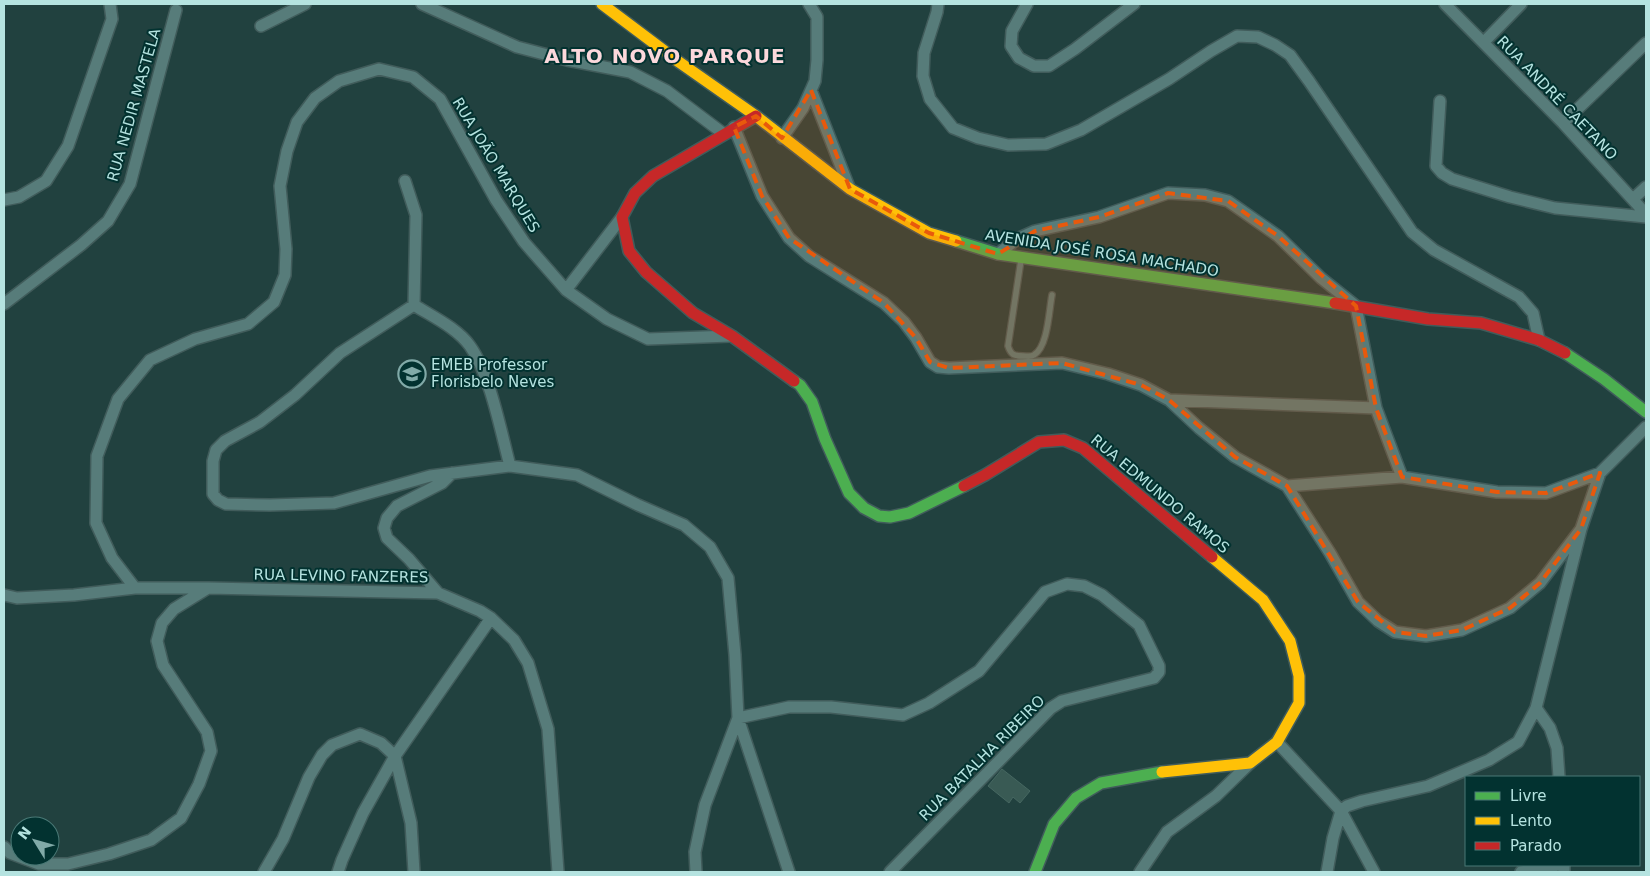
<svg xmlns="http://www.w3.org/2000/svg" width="1650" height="876" viewBox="0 0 1650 876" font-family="'DejaVu Sans',sans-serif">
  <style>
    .building { fill: #395a54; stroke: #466761 }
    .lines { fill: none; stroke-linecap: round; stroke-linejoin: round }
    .lane-casing { stroke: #415c5b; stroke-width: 8 }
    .street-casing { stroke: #415c5b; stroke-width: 14 }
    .fast-casing { stroke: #415c5b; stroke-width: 14 }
    .slow-casing { stroke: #415c5b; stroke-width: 14 }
    .jam-casing { stroke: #415c5b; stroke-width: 14 }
    .lane { stroke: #577c7a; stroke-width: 5.5 }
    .street { stroke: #577c7a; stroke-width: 11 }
    .fast { stroke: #4caf50; stroke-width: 11 }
    .slow { stroke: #ffc107; stroke-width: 11 }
    .jam { stroke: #c62828; stroke-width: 11 }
    .marked { fill: #e8590c; fill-opacity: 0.2; stroke: #e8590c; stroke-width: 4; stroke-dasharray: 10 6; stroke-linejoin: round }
    .labels { text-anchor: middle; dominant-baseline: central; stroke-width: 4; stroke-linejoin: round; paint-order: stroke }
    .street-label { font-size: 15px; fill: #b5e3e0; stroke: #023230 }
    .poi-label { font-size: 15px; fill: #b5e3e0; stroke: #023230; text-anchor: start }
    .district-label { font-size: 20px; font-weight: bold; letter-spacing: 1px; fill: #fcd8dc; stroke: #023230 }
  </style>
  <rect width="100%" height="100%" fill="#21413f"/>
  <path class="building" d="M1002,769L1030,791L1020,803L1013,797L1009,803L988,786Z"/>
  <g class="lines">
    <g class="lane-casing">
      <path id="lane" d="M1021,260L1008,346C1011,355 1014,356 1023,356C1027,356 1031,357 1034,355C1048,347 1049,310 1052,295"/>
    </g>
    <g class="street-casing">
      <path id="street" d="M422,4L517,47L567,60L630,72L667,91L724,134
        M938,4L937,12L924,53L923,76L930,99L953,128L978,138L1008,145L1046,144L1081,130L1169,79L1211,51L1237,36L1258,37L1275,45L1290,55L1309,81L1412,232L1434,250L1519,297L1533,313L1539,340
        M1027,4L1012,31L1011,46L1019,58L1034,66H1049L1075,49L1134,4
        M1445,4L1563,123L1646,214
        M261,26L305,4
        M1484,42L1521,4
        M811,90L849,187
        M1440,101L1436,166L1442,173L1452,179L1510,197L1555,208L1646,217
        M1563,123L1646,43
        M734,127L762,196L789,238L809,256L884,303L904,322L916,338L930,362L938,367L949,368L1062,363L1108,374L1141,385L1169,400L1199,428L1235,457L1287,486L1330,553L1358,602L1378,621L1395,632L1426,636L1462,630L1510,608L1540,583L1581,529
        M782,138L803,108L815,81L817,60V17L809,4
        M405,181L416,215L414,305
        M1633,199L1646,187
        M4,200L19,197L46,181L68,146L112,19L110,4
        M998,254L1017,239L1035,231L1099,217L1168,193L1205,195L1228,201L1278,236L1321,278L1356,306L1376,408L1402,477
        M566,290L622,217
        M4,304L81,245L108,221L130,184L176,10
        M414,305L340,353L295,395L260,422L225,441L216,450L213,461V494L218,500L226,504L270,505L334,503L430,476L510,466L577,475L638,505L684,525L710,547L728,578L735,655L738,718L789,872
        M414,305C433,317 457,328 470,346C490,374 501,432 510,466
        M1169,400L1376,408
        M1287,486L1402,477L1497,492L1546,493L1600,473
        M135,588L112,558L96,523L97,456L118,399L150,360L195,339L248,324L274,302L285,275L286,249L280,186L287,151L297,122L315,98L339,81L379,69L413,77L440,99L496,200L524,242L566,290L607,319L648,339L731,336
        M438,593L409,559L387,538L384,528L387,518L397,506L442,483L452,473
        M4,595L17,598L74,595L135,588H208L438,593L480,611L491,618L514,640L528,663L548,729L558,872
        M1536,708L1550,728L1557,748L1559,777
        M1277,742L1341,811L1374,872
        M395,756L411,823L414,872
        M1341,811L1347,806L1362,801L1428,786L1489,760L1518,742L1536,708L1581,529L1600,473L1646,427
        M4,847L10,853L39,864H68L109,854L151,840L181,818L199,784L211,751L207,732L163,665L157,641L162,623L174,609L208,588
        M1564,865V872
        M264,872L283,839L309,777L322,755L332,745L360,734L381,743L395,756
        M338,872L342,860L363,813L395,756L491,618
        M696,872L695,852L705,805L738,718L789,707H831L903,715L929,703L979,671L1045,592L1067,584L1084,586L1102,595L1139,625L1159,666V672L1154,678L1062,701L1051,708L890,872
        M1140,872L1167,832L1216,796L1250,763
        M1327,872L1333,838L1341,811
        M1521,872L1558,865"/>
    </g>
    <g class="fast-casing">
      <path id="fast" d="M956,241L998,254L1335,303
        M1565,353L1604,379L1646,412
        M794,381L800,385L812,402L825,439L849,493L864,508L879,516L890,517L909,513L964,486
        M1035,872L1054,824L1076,798L1101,783L1162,772"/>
    </g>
    <g class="slow-casing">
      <path id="slow" d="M602,4L679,62L756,116L850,189L929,233L956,241
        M1162,772L1250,763L1277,742L1299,703V676L1290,641L1263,600L1212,557"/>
    </g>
    <g class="jam-casing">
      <path id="jam" d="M756,116L653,176L635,193L622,217L629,251L646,272L693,313L732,336L794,381
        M1335,303L1428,319L1481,323L1539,340L1565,353
        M964,486L985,475L1039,442L1064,440L1083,448L1212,557"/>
    </g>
    <use href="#lane" class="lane"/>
    <use href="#street" class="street"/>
    <use href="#fast" class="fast"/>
    <use href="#slow" class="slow"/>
    <use href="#jam" class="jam"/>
  </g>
  <path class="marked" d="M811,90L850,189L929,233L998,254L1035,231L1099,217L1168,193L1228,201L1278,236L1356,306L1376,408L1402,477L1497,492L1546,493L1600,473L1581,529L1540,583L1510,608L1462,630L1426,636L1395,632L1358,602L1287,486L1235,457L1169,400L1141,385L1062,363L949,368L930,362L916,338L884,303L789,238L762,196L734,127L756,116L782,138Z"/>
  <defs>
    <g id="school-ring" transform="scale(1.4375)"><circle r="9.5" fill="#023230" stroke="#81aaa8" stroke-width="1.5"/><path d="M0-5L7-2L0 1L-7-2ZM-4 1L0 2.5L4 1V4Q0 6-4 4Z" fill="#81aaa8"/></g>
  </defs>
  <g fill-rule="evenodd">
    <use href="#school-ring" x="412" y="374"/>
  </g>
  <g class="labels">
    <g class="street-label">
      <text transform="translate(1557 98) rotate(46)">RUA ANDRÉ CAETANO</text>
      <text transform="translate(134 105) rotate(-74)">RUA NEDIR MASTELA</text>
      <text transform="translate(496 165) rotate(59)">RUA JOÃO MARQUES</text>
      <text transform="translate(1102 253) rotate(9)">AVENIDA JOSÉ ROSA MACHADO</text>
      <text transform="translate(1160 494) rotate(40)">RUA EDMUNDO RAMOS</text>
      <text transform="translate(341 576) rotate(1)">RUA LEVINO FANZERES</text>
      <text transform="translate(982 758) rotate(-45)">RUA BATALHA RIBEIRO</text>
    </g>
    <g class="poi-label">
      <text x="431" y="365">EMEB Professor<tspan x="431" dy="17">Florisbelo Neves</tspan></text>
    </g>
    <g class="district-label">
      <text x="665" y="56">ALTO NOVO PARQUE</text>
    </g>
  </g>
  <rect width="1650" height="876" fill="none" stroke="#b5e3e0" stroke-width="10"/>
  <rect x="1465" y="776" width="175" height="90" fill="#023230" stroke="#4a7976"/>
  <rect x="1475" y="792" width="25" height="8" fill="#4caf50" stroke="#4a7976"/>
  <text x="1510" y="801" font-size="15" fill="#b5e3e0">Livre</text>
  <rect x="1475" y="817" width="25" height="8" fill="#ffc107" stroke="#4a7976"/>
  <text x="1510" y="826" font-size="15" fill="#b5e3e0">Lento</text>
  <rect x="1475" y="842" width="25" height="8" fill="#c62828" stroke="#4a7976"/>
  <text x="1510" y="851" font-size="15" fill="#b5e3e0">Parado</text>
  <g transform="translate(35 841) rotate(307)"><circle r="24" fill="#023230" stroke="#4a7976"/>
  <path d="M0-4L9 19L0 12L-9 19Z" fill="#81aaa8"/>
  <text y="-8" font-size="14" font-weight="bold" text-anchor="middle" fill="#b5e3e0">N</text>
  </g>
</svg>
